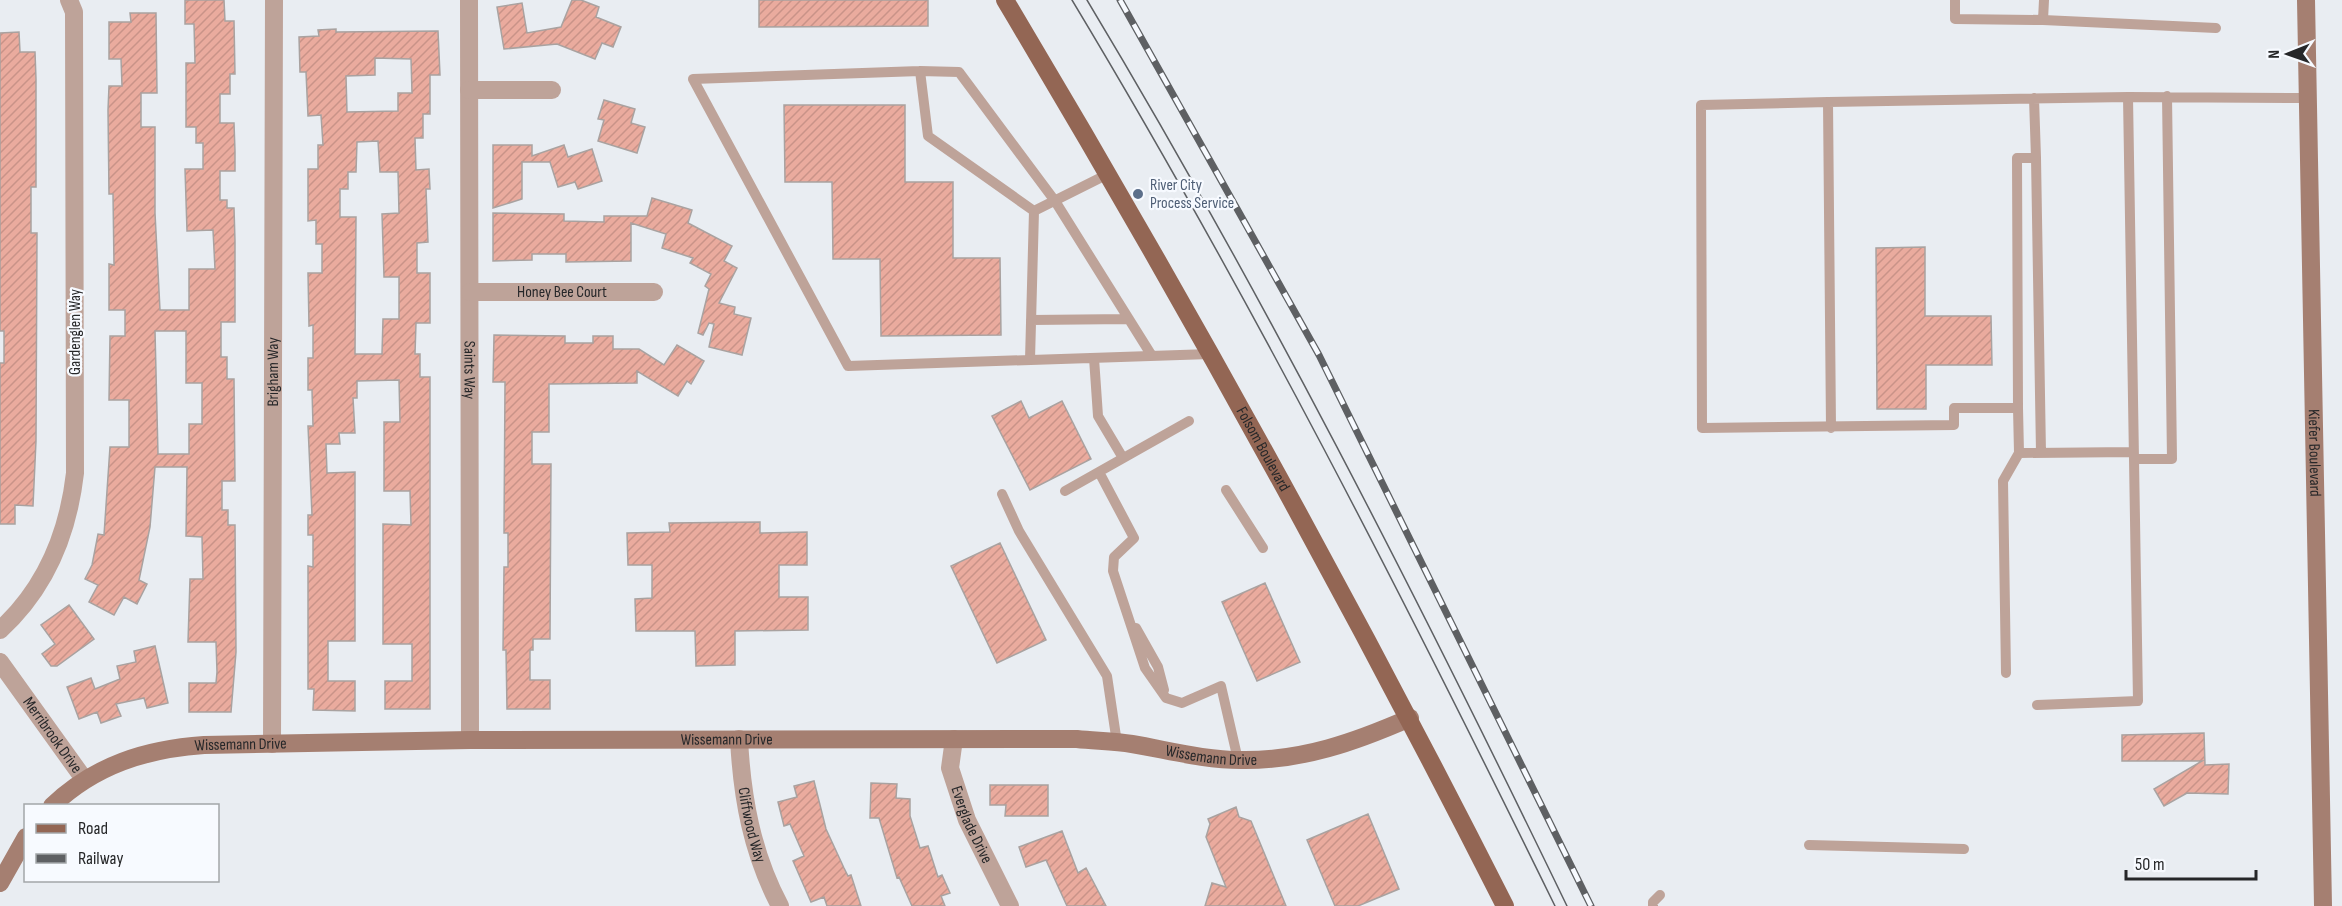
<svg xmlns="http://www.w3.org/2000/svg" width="2342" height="906" viewBox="0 0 2342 906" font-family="'Sofia Sans Condensed',sans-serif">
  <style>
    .building { fill: url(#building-hatch); stroke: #a9a2a0; stroke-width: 1.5; fill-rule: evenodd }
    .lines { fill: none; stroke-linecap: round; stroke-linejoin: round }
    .lane { stroke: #bea399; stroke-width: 10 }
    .street { stroke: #bea399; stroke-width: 18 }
    .secondary { stroke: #a57f71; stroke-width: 18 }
    .primary { stroke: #936654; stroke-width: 18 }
    .tram { stroke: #5e6063; stroke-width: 1.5 }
    .rail-casing { stroke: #5e6063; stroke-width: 7 }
    .rail { stroke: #f7faff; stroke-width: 4.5; stroke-dasharray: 14; stroke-linecap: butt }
    .service-dot { fill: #5c6f8a; stroke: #f7faff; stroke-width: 2 }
    .labels { text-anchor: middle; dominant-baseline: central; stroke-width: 4.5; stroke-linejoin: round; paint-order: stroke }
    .service-label { font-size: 16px; fill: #4e5e75; stroke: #f7faff; text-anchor: start }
    .street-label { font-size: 16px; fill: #262729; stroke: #f7faff }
  </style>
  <defs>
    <pattern id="building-hatch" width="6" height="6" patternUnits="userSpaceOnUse" patternTransform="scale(1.5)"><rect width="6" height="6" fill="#eaab9e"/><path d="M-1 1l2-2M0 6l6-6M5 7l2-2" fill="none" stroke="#c99388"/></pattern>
  </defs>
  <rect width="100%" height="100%" fill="#e9edf2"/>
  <path class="building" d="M185,0H224L225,21H234L235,74H230V94H220V123H234L235,151V171H220V200H227V208H234L235,241V322H221V357H227V379H234L235,481H222V510H228V525H235L236,652L231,712H189V683H216L217,672L216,642H188L190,579H203L202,537L186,536L187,467H155L150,527L139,580L147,584L137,604L124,597L114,615L89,602L98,585L85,579L92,565L98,534L104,535L110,447H129V400H109L110,336H125V310H109V264L114,265L113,194H109L108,110L109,86H122L121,59H109V22H131L130,13H156L157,93H141V127H155V213L160,310H189V269H215L213,230L187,231L185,169H203V143H196V127H186V63H195L194,24H185ZM155,331H186V383H202V424H189V454H158Z
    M572,0H581L599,7L596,17L621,27L613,47L602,43L595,59L557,44L504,49L497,7L522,3L527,33L561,27Z
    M759,0H928V26L759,27Z
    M336,29V32L438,31L440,75H430V114H423V138H415L416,170L429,169L430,189H426L428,242L417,243V273H430V323H416L415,354H420V377H430V709H385V681H412V644H383V524L411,525L410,491H384V422H400L399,380L357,381V398H353L355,433H339L340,444H326L327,473L355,472V641H328V681H355V711L313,710L314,689H308V566L313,567V535H308V515H312L308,426H313L312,390H308V358H313V325L309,326L308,273H322V244H316V220L308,221V169H318V145H323L321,115L308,116L306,72H300L299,37L319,36L318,30ZM375,58L411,59L412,93H398V111L347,112L346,76L375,75ZM378,141L380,172H398L399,213L382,214L384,277H399V319H383L382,354H355L356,217H340V189H348V172H356L357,142Z
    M19,32L20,52H35L36,79V187H31V233H37L36,441L33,506L15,505V524H0V363H4V331H0V33Z
    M604,100L635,109L631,123L645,127L637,153L598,141L604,120L598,119Z
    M784,105H905V182H953V258H1000L1001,335L881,336L880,259H833L832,182H785Z
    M493,145H532V156L564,145L568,157L592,149L602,181L578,189L575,182L558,187L550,162H522V199L493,208Z
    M652,198L692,210L688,223L732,246L724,261L737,268L719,303L735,307L734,314L751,318L742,355L709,347L714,324L709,323L703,335L698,333L709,289L705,286L711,274L690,263L693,258L662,248L666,234L631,223V261L566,262V254H532V260L493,261V213L564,214V221L604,222V216H647Z
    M1925,247V316H1991L1992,365H1926V409H1877L1876,248Z
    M494,335L565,336V343H593V336H613V349H639L664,365L677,345L704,361L691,384L687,381L678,396L637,371V383L549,384V432H532V464H551L550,639H533V650H530V680H550V709H507L506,650H503L504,567H508V533H504L505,382H493Z
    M1021,401L1029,418L1062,401L1091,459L1030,490L992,416Z
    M760,522V533L807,532V565H779V597H808V630L735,631V665L696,666L695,631H636L635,599L652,598V565H628L627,533L670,532L669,523Z
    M1000,543L1046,640L997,663L951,566Z
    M1265,583L1300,662L1257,681L1222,602Z
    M69,605L94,639L57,666H51L42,654L55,644L41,625Z
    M155,646L168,703L147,708L144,698L116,704L121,716L101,723L97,712L79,719L67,687L91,678L95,689L120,679L117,666L136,662L134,651Z
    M2204,733L2205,765L2229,764L2228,794L2187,793L2164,806L2154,789L2202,761H2122V735Z
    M814,781L826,829L844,868L848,876L851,875L861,906H827L824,897L811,902L793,861L804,856L790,824L784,826L778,802L797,797L794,786Z
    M871,783L897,784L896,798L910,799V816L920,848L928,846L938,877L942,875L950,893L941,896L945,906H912L899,877L897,878L879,818H870Z
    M990,785H1048V816H1005L1006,805H990Z
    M1236,807L1239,817L1251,821L1286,906H1205L1212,883L1226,887L1206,837L1210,824L1208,819Z
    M1368,814L1399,889L1358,906H1335L1307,840Z
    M1062,831L1078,873L1086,868L1106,906H1067L1046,860L1026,867L1019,847Z"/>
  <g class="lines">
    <path class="lane" d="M1955,0V19L2043,20
      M2044,0L2043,20L2216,28
      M920,71L928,136L1034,211L1030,360
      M1828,102L1701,105L1702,428L1954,425V408H2018L2019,453L2133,452
      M2036,158L2041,453
      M1034,211L1108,174
      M1031,320L1129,319
      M1152,356L1055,201L959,72L920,71L693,79L848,366C969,362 1090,358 1210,354
      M1094,358L1098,416L1123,458
      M2018,408L2017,158H2036L2034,98
      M1831,428L1828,102L2128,97L2307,98
      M2134,459H2172L2167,96
      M1099,472L1134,538L1114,557L1113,571L1145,668L1166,698L1182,703L1221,686L1238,760
      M1226,490L1263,548
      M1065,491L1189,421
      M1002,494L1019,531L1107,676L1117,743
      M1136,628L1158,667L1164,690
      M2006,673L2003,481L2019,453
      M2037,705L2138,701L2128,97
      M1809,845L1964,849
      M1653,906V902L1660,895"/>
    <g class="street">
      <path id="s1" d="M469,0L470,740"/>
      <path d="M469,90H552"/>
      <path id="s2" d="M470,292H654"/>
      <path d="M0,630C46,588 68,534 75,473L74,12L69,0"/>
      <path id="s3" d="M0,662L84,779"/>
      <path id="s4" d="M739,739C742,798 752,853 780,906"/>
      <path id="s5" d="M954,739L950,768L967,820L1010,906"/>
      <path id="s6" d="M272,744L274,0"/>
    </g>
    <g class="secondary">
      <path id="s7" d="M2306,0L2323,906"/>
      <path id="s8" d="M52,806C95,765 146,749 204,745L470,740L1077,739C1095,741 1114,741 1132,744C1168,750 1204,760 1241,760C1302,761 1355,742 1410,718"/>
      <path d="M0,883L26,837"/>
    </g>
    <path class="primary" id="s9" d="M1005,0C1182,296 1349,598 1505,906"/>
    <path class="tram" d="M1072,0C1249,294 1404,598 1555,906
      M1087,0C1263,293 1418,598 1567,906"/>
    <g class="rail-casing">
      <path id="rail" d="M1120,0L1319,355L1591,906"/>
    </g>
    <use href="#rail" class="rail"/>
  </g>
  <circle class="service-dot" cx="1138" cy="194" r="6"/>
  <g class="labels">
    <g class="service-label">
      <text x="1150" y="185">River City<tspan x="1150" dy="18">Process Service</tspan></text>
    </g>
    <g class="street-label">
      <text stroke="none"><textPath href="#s2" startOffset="92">Honey Bee Court</textPath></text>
      <text transform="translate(75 332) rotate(-90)">Gardenglen Way</text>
      <text stroke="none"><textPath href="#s1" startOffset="370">Saints Way</textPath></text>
      <text stroke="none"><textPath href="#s6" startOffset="372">Brigham Way</textPath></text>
      <text stroke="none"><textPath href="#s9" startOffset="518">Folsom Boulevard</textPath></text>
      <text stroke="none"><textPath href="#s7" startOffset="453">Kiefer Boulevard</textPath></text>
      <text stroke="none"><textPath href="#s3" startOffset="90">Merribrook Drive</textPath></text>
      <text stroke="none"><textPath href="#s8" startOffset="690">Wissemann Drive</textPath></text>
      <text stroke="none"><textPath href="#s8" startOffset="204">Wissemann Drive</textPath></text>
      <text stroke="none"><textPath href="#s8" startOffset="1176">Wissemann Drive</textPath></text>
      <text stroke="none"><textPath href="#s4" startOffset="87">Cliffwood Way</textPath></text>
      <text stroke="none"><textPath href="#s5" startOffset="90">Everglade Drive</textPath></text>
    </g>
  </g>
  <rect x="24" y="804" width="195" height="78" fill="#f7faff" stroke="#a3a6a9" stroke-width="1.5"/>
  <rect x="36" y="824" width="30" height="9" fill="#936654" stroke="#a3a6a9" stroke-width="1.5"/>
  <text x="78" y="834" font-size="18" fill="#262729">Road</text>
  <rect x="36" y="854" width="30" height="9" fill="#5e6063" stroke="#a3a6a9" stroke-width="1.5"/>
  <text x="78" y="864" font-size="18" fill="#262729">Railway</text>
  <g transform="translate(2288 54) rotate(269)" stroke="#f7faff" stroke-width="4.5" paint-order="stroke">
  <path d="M0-4.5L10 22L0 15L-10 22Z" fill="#262729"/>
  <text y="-9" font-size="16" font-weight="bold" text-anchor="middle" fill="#262729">N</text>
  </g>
  <path d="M2126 870v9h130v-9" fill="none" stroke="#262729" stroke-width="3"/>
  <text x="2135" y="870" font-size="18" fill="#262729" stroke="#f7faff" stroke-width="4.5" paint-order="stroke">50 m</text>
</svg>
